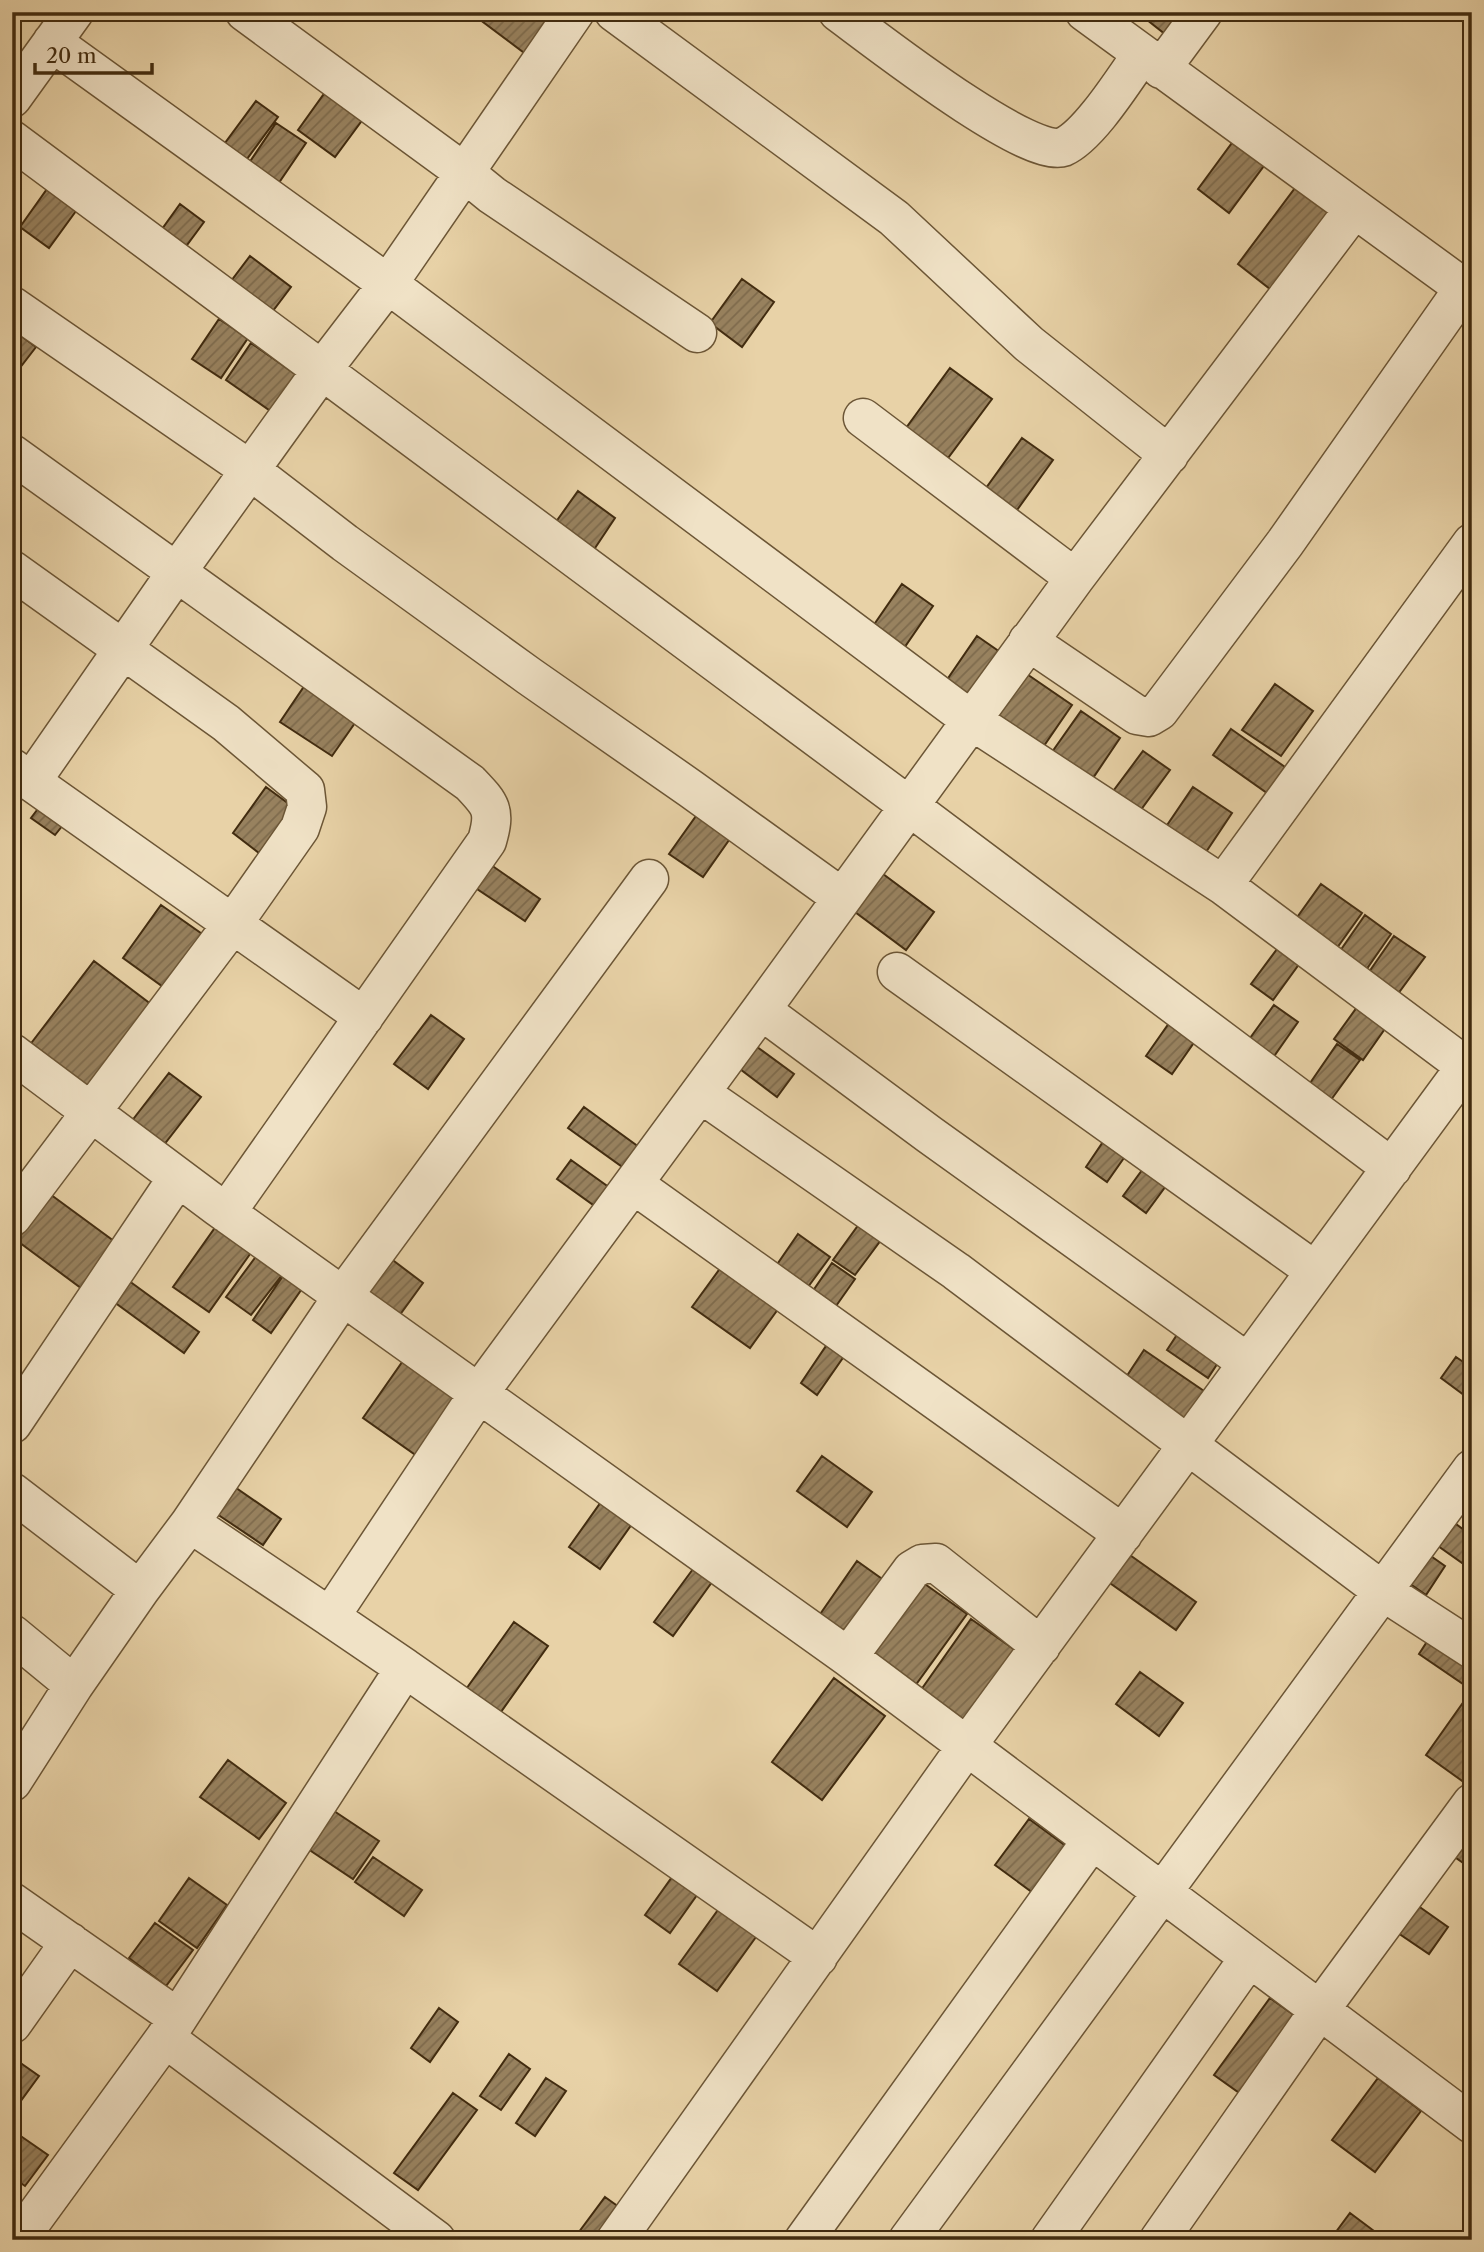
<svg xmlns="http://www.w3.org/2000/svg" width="1484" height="2252" viewBox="0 0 1484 2252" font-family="'Libre Caslon Text',serif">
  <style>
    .building { fill: url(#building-hatch); stroke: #422c10; stroke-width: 2 }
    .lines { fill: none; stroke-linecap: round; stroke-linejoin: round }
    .minor-casing { stroke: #6c5636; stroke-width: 41 }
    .minor { stroke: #f0e2c6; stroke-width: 38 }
  </style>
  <defs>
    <pattern id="building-hatch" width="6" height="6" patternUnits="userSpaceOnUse" patternTransform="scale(1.75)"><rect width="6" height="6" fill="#98825f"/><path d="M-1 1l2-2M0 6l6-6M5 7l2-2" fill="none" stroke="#7e6b4d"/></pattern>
  </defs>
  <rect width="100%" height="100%" fill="#e8d2a7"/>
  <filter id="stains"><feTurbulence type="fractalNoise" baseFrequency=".00286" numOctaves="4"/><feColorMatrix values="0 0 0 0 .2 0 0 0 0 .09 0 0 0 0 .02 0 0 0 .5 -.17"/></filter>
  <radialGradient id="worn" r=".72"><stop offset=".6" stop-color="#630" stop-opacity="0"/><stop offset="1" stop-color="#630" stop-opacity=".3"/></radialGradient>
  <path class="building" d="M484,12H558L527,55L479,19Z
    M1137,12H1190L1170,38Z
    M331,84L369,111L335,157L298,130Z
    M256,101L278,117L244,163L222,147Z
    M276,123L306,143L276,187L247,166Z
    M1240,132L1272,155L1229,213L1198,189Z
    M1304,176L1337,201L1270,289L1238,264Z
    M47,189L76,211L49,248L20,227Z
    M180,204L204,222L176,260L152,243Z
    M250,256L291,287L263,324L222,293Z
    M742,279L774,302L742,347L710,323Z
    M219,319L248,338L221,378L192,359Z
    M12,329L36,347L12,378Z
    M251,343L304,380L279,417L226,380Z
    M950,368L992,399L948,458L906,428Z
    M1022,438L1053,460L1012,517L981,495Z
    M578,491L615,518L591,554L553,526Z
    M902,584L933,606L902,651L871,629Z
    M977,636L1000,652L965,703L942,687Z
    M1021,670L1072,705L1039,753L988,718Z
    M1275,684L1313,711L1281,756L1242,730Z
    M305,685L357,720L332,756L280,722Z
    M1081,711L1120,738L1085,790L1045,762Z
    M1231,729L1285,767L1267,793L1213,755Z
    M1143,751L1170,770L1132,822L1105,802Z
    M266,787L293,807L259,853L233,833Z
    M1193,787L1232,813L1198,864L1159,837Z
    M47,797L71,815L55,835L31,818Z
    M701,809L734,833L703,877L669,854Z
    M481,858L540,899L525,921L465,881Z
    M875,868L934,912L906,950L847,906Z
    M1321,884L1362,913L1329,959L1288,930Z
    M161,905L205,936L166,989L123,958Z
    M1365,915L1391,934L1357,983L1331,964Z
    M1394,936L1425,957L1389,1006L1360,985Z
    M1283,941L1305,956L1273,1000L1251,984Z
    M94,961L156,1008L92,1094L29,1046Z
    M1360,1003L1389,1023L1363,1060L1334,1039Z
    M1274,1005L1298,1022L1270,1062L1245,1045Z
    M431,1015L464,1039L428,1089L394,1064Z
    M1174,1016L1200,1034L1172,1074L1146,1056Z
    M753,1044L794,1074L777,1097L736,1066Z
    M1337,1044L1360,1060L1328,1104L1306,1089Z
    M169,1073L201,1097L163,1146L131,1122Z
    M584,1107L643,1150L628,1171L568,1128Z
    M1111,1130L1133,1145L1107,1182L1086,1167Z
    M1151,1158L1174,1175L1146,1213L1123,1196Z
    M571,1160L617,1193L603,1212L557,1179Z
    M39,1186L122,1247L89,1294L12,1237V1222Z
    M862,1220L884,1236L855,1275L833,1260Z
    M219,1222L255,1247L209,1312L173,1287Z
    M798,1234L830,1257L808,1287L776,1266Z
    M260,1251L286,1270L251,1315L226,1297Z
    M390,1258L423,1283L399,1316L366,1291Z
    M724,1263L781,1305L750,1348L692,1307Z
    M832,1263L855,1279L829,1316L806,1301Z
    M287,1270L306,1283L271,1333L253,1320Z
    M125,1278L199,1332L184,1353L110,1299Z
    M1184,1324L1225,1352L1208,1378L1167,1350Z
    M830,1340L847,1352L817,1395L801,1383Z
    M1144,1350L1204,1391L1177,1431L1117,1391Z
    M1456,1357L1472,1368V1401L1441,1378Z
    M405,1358L459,1395L417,1456L363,1418Z
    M822,1456L872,1492L847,1527L797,1491Z
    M229,1483L281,1519L263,1545L211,1510Z
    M601,1502L632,1524L600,1569L569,1547Z
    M1448,1518L1472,1536V1570L1431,1541Z
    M1418,1547L1445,1566L1426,1595L1399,1576Z
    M1120,1548L1196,1602L1176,1630L1100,1576Z
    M857,1561L892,1586L849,1647L814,1623Z
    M693,1569L712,1582L673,1636L654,1622Z
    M915,1577L967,1614L912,1690L861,1654Z
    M971,1619L1025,1657L970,1735L916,1697Z
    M514,1622L548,1646L498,1716L464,1692Z
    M1432,1634L1472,1661V1677L1466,1686L1419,1654Z
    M1140,1672L1183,1703L1159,1736L1116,1704Z
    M834,1678L885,1716L822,1800L772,1762Z
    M1472,1690V1788L1426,1755Z
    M228,1760L286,1803L259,1839L200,1797Z
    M322,1803L379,1841L353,1879L296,1841Z
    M1029,1819L1074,1852L1040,1898L995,1865Z
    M1458,1834L1472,1843V1869L1446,1851Z
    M373,1857L422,1890L404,1916L355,1882Z
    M677,1870L702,1888L670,1933L645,1915Z
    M189,1878L227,1905L197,1948L159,1921Z
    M723,1903L761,1930L717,1991L679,1964Z
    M1414,1903L1448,1927L1429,1954L1395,1931Z
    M155,1923L193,1950L166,1986L129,1958Z
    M1270,1998L1301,2020L1245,2097L1214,2075Z
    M439,2008L458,2022L430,2062L411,2048Z
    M509,2054L530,2069L501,2110L480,2096Z
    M12,2057L39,2076L20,2102L12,2096Z
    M546,2078L566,2091L535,2136L516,2123Z
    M1378,2078L1421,2111L1375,2172L1332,2140Z
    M453,2093L477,2110L418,2190L394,2173Z
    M12,2130L48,2155L25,2186L12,2177Z
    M605,2197L630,2215L612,2240H573Z
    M1350,2213L1386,2240H1330Z"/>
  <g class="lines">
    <g class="minor-casing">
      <path id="minor" d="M245,12L465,173L492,195L697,333
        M614,12L894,218L1029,344L1169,455
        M838,12C872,37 1029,160 1063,147C1089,136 1125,78 1142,54
        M1085,12L1472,294
        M52,42L388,284L971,720L1223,885L1472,1071
        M1161,69L1203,12
        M12,98L74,12
        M12,140L909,806L1392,1168
        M12,306L250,470L345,543L529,676L691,789L841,897
        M863,418L1075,578
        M12,454L470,783C491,805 496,810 487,841L226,1213
        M12,570L226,723L305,790L307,807L300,828L232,925L12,1217
        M1028,641L1137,715L1149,717L1159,711L1285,543L1464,288
        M12,768L364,1017
        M31,782L176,573L322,370L388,284L575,12
        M1223,885L1472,543
        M897,972L1315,1271
        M761,1010L930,1135L1248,1363
        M12,1053L218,1207L848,1657L1472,2124
        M700,1093L956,1271L1384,1592L1472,1649
        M633,1184L1123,1534
        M12,1424L178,1177
        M12,1492L140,1590
        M190,1523L330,1617
        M12,1634L74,1685
        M848,1657L912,1570L922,1564L936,1563L1041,1646
        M405,1668L818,1957
        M12,1782L74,1685L140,1590L190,1523L343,1296L649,879
        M12,1902L178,2018
        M12,2024L70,1942
        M165,2038L436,2240
        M18,2240L165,2038L405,1668L330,1617L479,1393L761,1010L1075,578L1354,209
        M616,2240L966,1747L1472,1058
        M804,2240L1092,1840
        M908,2240L1472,1469
        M1050,2240L1249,1958
        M1159,2240L1319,2011L1472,1803"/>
    </g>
    <use href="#minor" class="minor"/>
  </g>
  <rect width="1484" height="2252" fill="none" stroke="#e8d2a7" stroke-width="42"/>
  <rect x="14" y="14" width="1456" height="2224" fill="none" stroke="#422c10" stroke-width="3.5"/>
  <rect x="21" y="21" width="1442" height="2210" fill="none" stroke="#422c10" stroke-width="2"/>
  <path d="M35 63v10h117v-10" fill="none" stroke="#422c10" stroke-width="3.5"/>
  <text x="46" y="63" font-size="21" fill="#422c10" stroke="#f0e2c6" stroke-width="5" paint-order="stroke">20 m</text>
  <rect width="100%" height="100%" filter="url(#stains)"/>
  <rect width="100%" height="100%" fill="url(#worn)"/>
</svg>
